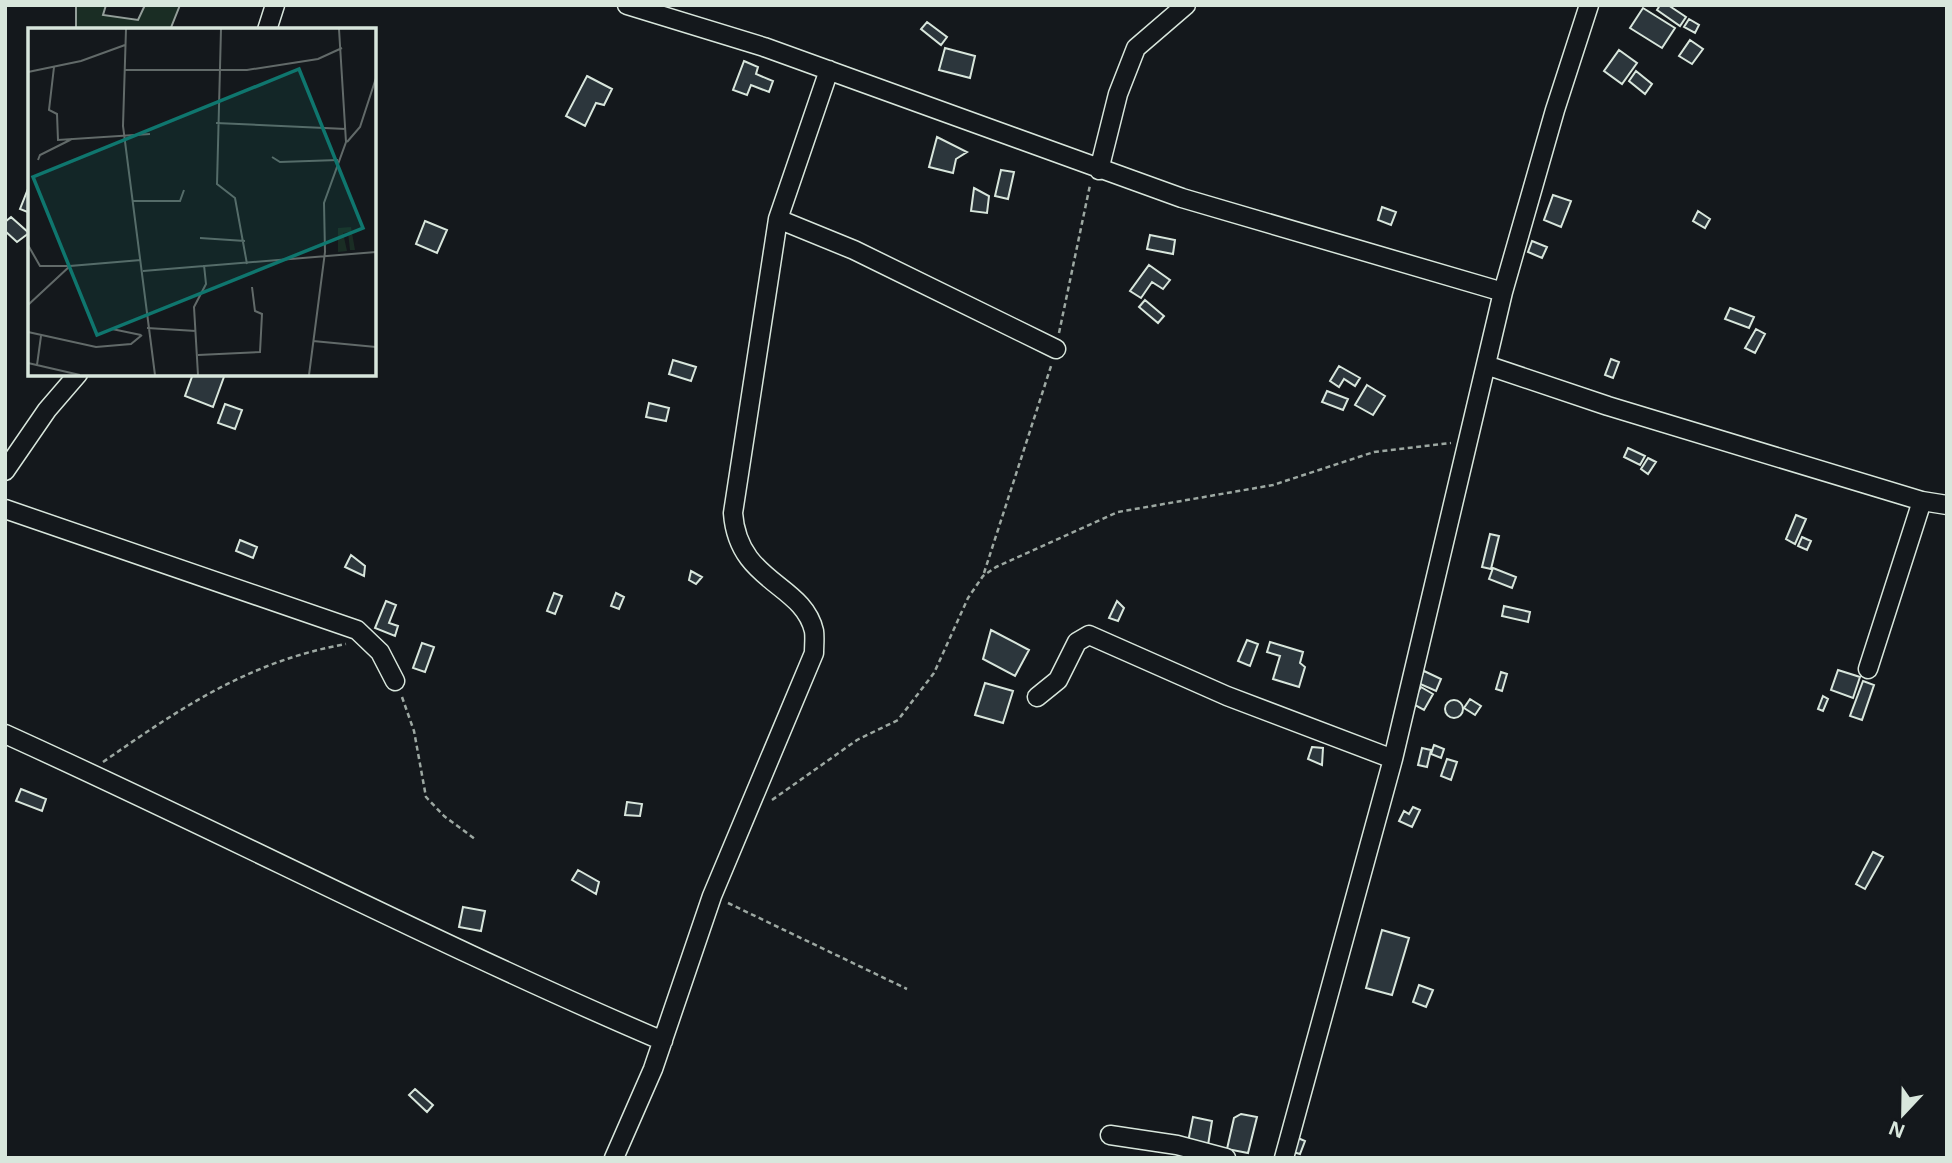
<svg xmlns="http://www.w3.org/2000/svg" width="1952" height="1163" viewBox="0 0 1952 1163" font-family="'Noto Sans',sans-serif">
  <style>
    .green { fill: #1a2d24; stroke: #939e99; stroke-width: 2 }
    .building { fill: #2c363c; stroke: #d8e6dc; stroke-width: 2 }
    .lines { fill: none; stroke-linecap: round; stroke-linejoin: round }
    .minor-casing { stroke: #d8e6dc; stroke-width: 21 }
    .path { stroke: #9da8a2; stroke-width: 2.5; stroke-dasharray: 5 3.5; stroke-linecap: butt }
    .minor { stroke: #14181c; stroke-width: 18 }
    .inset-road { fill: none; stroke: #626a69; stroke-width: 2 }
    .view { fill: #0f766e; fill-opacity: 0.15; stroke: #0f766e; stroke-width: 3.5 }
    .inset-edge { fill: none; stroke: #d8e6dc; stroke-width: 3.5 }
  </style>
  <rect width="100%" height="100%" fill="#14181c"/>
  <path class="green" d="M76,5H106L103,15L138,20L145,5H180L170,30H76Z"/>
  <path class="building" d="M1660,5H1668L1686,17L1680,26L1657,10Z
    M1643,8L1675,28L1662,48L1630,28Z
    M1689,19L1699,25L1695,33L1684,27Z
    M927,22L947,37L941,45L921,29Z
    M1690,40L1703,49L1692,64L1679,56Z
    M945,48L975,56L970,78L939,70Z
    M1619,50L1637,63L1622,84L1604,71Z
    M744,61L758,67L756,74L773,81L769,92L751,85L747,95L733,90Z
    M1636,71L1652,84L1645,94L1629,81Z
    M587,76L612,89L604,105L596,103L585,126L566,116Z
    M937,137L967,152L956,159L953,173L929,167Z
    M1001,170L1014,172L1008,199L995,196Z
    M974,188L989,196L987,213L971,211Z
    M28,189L30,190V213L20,209Z
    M1553,195L1571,201L1561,227L1544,220Z
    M1382,207L1396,212L1391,225L1378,220Z
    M1698,211L1710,219L1705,228L1693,221Z
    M11,217L29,233L17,242L5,231V222Z
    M425,221L447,230L437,253L416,244Z
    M1150,235L1175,240L1173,254L1147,249Z
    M1532,241L1547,247L1542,258L1528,252Z
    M1149,265L1170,280L1163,289L1152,282L1141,298L1130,291Z
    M1145,300L1164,316L1158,323L1139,307Z
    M1730,308L1754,317L1749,328L1725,319Z
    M1756,329L1765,334L1755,353L1745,348Z
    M1611,359L1619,362L1613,378L1605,375Z
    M673,360L696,367L691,381L669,374Z
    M1339,366L1360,378L1355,386L1344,379L1339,387L1330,381Z
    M193,374H225L213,407L185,396Z
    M1367,385L1385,396L1373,415L1355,405Z
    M1327,391L1348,399L1343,410L1322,402Z
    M649,403L669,408L666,421L646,417Z
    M225,404L242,410L235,429L218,423Z
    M1628,448L1645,456L1640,465L1624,457Z
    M1648,458L1656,462L1648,474L1641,469Z
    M1796,515L1806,519L1795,544L1786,539Z
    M1490,534L1499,536L1491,569L1482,567Z
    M1802,537L1811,541L1807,550L1798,546Z
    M240,540L257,547L253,558L236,551Z
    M351,555L365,566L364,576L345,567Z
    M1493,568L1516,577L1512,588L1489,579Z
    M691,571L702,577L696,584L689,580Z
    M554,593L562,596L555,614L547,611Z
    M616,593L624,597L619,609L611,606Z
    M386,601L396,605L389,623L398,626L395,636L375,628Z
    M1117,601L1124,608L1118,621L1109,618Z
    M1504,606L1530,612L1528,622L1502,616Z
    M991,630L1029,650L1015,676L983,659Z
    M1247,640L1258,644L1250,666L1238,661Z
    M1270,642L1303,652L1300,663L1305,667L1299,687L1273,679L1280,656L1267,652Z
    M422,643L434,647L425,672L413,668Z
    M1838,670L1860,677L1853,698L1831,690Z
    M1424,671L1441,679L1436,691L1418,683Z
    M1501,672L1507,674L1502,691L1496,689Z
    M1863,681L1874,685L1862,720L1850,716Z
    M985,683L1013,691L1003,723L975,715Z
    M1421,687L1433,694L1424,710L1411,703Z
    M1823,696L1828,699L1823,711L1818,709Z
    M1470,699L1481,706L1475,715L1464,708Z
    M1445 709a9 9 0 1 1 18 0a9 9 0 1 1-18 0Z
    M1434,745L1444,749L1441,758L1431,754Z
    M1312,747L1323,748L1322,765L1308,759Z
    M1422,748L1431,750L1427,767L1418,765Z
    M1447,759L1457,762L1451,780L1441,776Z
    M21,789L46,799L42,811L16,801Z
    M627,802L642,804L640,816L625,815Z
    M1413,807L1420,810L1412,827L1399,821L1404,811L1409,814Z
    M1873,852L1883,857L1865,889L1856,884Z
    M578,870L599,882L596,894L572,880Z
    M463,907L485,911L481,931L459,927Z
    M1382,930L1409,938L1392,995L1366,988Z
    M1419,985L1433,990L1426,1007L1413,1002Z
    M415,1089L433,1105L427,1112L409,1095Z
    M1241,1114L1257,1117L1248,1153L1227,1149L1234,1118Z
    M1193,1117L1212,1121L1208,1145L1188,1142Z
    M1298,1138L1305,1141L1300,1154L1293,1152Z"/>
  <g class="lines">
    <g class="minor-casing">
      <path id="minor" d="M627,5L764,47L1182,198L1503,292
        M267,30L275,5
        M1099,170L1118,94L1136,48L1186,5
        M778,219L854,250L1056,349
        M1486,365L1608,406L1922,501L1947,505
        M5,471L47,410L78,374
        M5,509L357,630L380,652L395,681
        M1868,669L1922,501
        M1037,697L1058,680L1077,642L1089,635L1227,696L1393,759
        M5,734C226,834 440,946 663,1041
        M1110,1135L1177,1145L1226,1158
        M614,1158L653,1069L712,896L814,653C814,646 815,637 814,631C803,583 738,583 733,513L778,219L829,70
        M1284,1158L1393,759L1503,292L1555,110L1589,5"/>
    </g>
    <path class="path" d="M1059,333L1090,185
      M984,573L1052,363
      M402,697L414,731L426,797L444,816L475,839
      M103,762C182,707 250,661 346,644
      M772,800L857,740L898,720L934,673L968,598L983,576L996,567L1118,512L1273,485L1374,452L1451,443
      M728,903L907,989"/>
    <use href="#minor" class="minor"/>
  </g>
  <g transform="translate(28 28)">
    <rect width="348" height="348" fill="#14181c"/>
    <path d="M323,199L327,222H322L320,204L315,205L319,223L310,224V200Z" fill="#1a2d24"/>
    <path class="inset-road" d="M98,1L95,98L127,347M193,1L189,156L207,170L219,236M348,8V38M26,39L21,82L29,86L30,112L122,106M96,42H219L290,31L314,20M0,44L53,33L97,17M188,95L318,101M319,114L332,99L348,50M244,129L252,134L310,132M10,132L12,127L44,111M104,173H152L156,162M172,210L217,213M0,217L12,238H40M115,243L348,224M0,277L42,238L113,232M119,300L168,303M84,301L113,307M0,304L68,319L103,316L114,307M285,313L348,319M170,327L232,324L234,286L227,283L224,259M0,335L52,347M9,337L13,308M170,347L166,279L178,256L176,237M281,347L297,224L296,175L318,114L311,1"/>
    <path class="view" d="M271,41L335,200L69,307L5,149Z"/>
    <rect width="348" height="348" class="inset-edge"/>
  </g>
  <rect width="1952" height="1163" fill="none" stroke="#d8e6dc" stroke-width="14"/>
  <g transform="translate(1903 1114) rotate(202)" stroke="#14181c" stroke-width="5" paint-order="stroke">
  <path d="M0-5L12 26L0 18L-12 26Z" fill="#d8e6dc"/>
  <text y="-10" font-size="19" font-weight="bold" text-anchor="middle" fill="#d8e6dc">N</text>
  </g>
</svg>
